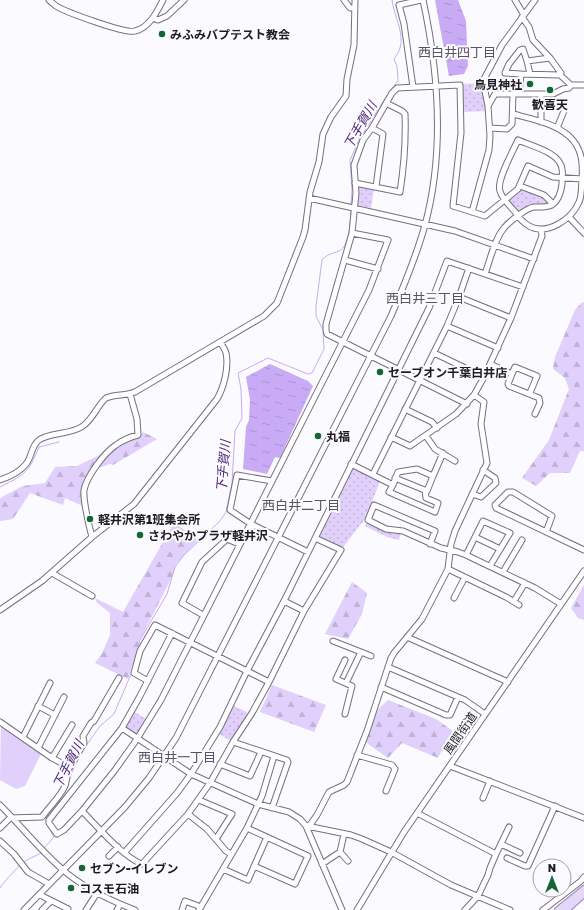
<svg xmlns="http://www.w3.org/2000/svg" width="584" height="910" viewBox="0 0 584 910" font-family="'Golos Text','Noto Sans JP',sans-serif">
  <style>
    .green { fill: #e0d0fb }
    .forest { fill: url(#forest-firs) }
    .park { fill: url(#park-dots) }
    .water { fill: url(#water-ripples) }
    .lines { fill: none; stroke-linecap: round; stroke-linejoin: round }
    .stream { stroke: #c8aaf5; stroke-width: 1 }
    .minor-casing { stroke: #756f80; stroke-width: 7 }
    .major-casing { stroke: #9383ac; stroke-width: 8 }
    .minor { stroke: #fff; stroke-width: 5 }
    .major { stroke: #e5d7fa; stroke-width: 6 }
    .poi-dot { fill: #156637; stroke: #fbfafe; stroke-width: 1.5 }
    .labels { text-anchor: middle; dominant-baseline: central; stroke-width: 4; stroke-linejoin: round; paint-order: stroke }
    .poi-label { font-size: 12px; font-weight: bold; fill: #1d1a21; stroke: #fbfafe; text-anchor: start }
    .street-label { font-size: 12px; fill: #1d1a21; stroke: #fbfafe }
    .neighbourhood-label { font-size: 13px; fill: #595363; stroke: #fbfafe }
    .water-label { font-size: 13px; font-style: italic; fill: #491f74; stroke: #fbfafe }
  </style>
  <defs>
    <pattern id="forest-firs" width="22" height="20" patternUnits="userSpaceOnUse"><rect width="22" height="20" fill="#e0d0fb"/><path d="M5 1l3.5 6h-7zM16 11l3.5 6h-7z" fill="#c0b2d7"/></pattern>
    <pattern id="park-dots" width="8" height="8" patternUnits="userSpaceOnUse"><rect width="8" height="8" fill="#e0d0fb"/><path d="M2 2h.1M6 6h.1" fill="none" stroke="#c0b2d7" stroke-width="1.8" stroke-linecap="round"/></pattern>
    <pattern id="water-ripples" width="26" height="14" patternUnits="userSpaceOnUse"><rect width="26" height="14" fill="#c8aaf5"/><path d="M2 4q2-2 4 0t4 0M15 11q2-2 4 0t4 0" fill="none" stroke="#ab92d2"/></pattern>
  </defs>
  <rect width="100%" height="100%" fill="#fbfafe"/>
  <path class="green" d="M1,725L35,748L41,754L25,786L16,789L0,780Z"/>
  <path class="forest" d="M584,302V451H580L570,473H550L536,486L522,478L549,440L569,389L565,378L553,369L555,357L575,310L581,303Z
    M143,432L157,439L113,465L110,464L96,469L84,484L85,507L65,498L63,505L30,493L13,519L0,521V499L2,497L23,486L45,483L55,467L77,466L140,435Z
    M174,523L199,539L176,564L171,579L140,640L128,679L95,663L102,653L110,635V613L96,602L95,598L123,612Z
    M352,582L367,593L362,614L348,639L325,634Z
    M584,585V620L578,618L571,608Z
    M272,685L326,705L314,732L260,712Z
    M388,700L436,719L460,736L455,747L443,748L438,758L402,743L388,758L361,739C369,719 372,715 388,700Z"/>
  <path class="park" d="M482,83L486,111L462,112L461,84Z
    M359,185L374,189L371,208L358,205L357,203V187Z
    M523,188L542,196L549,202L548,206L517,213L509,202V199L520,189Z
    M352,464L380,481L366,518L357,529L341,550L317,537Z
    M368,522L401,533L399,540L387,537L365,526Z
    M231,704L250,714L231,741L217,733Z
    M133,711L148,720L139,735H136L125,728V726Z"/>
  <path class="water" d="M435,0H458L466,21L468,66L464,74L449,76Z
    M270,364L308,381L313,386L280,458L275,457L267,474L243,469L246,427L249,420L250,400L246,377Z"/>
  <g class="lines">
    <path class="stream" d="M351,205L352,191L350,160L359,140L374,116L390,91L398,81L397,66L394,59C396,56 399,52 400,48C405,34 393,13 392,0
      M0,487C25,474 28,474 39,447L59,442
      M137,653L140,640L167,594L175,567L184,555L220,521L226,512L232,483L235,431L242,418L241,389L238,373L268,358L308,374L312,373L324,349L323,330L316,316V306L322,260C327,254 332,254 339,251C350,246 350,221 351,210
      M68,784L72,772L83,750L100,726L114,714L131,674
      M46,821L47,816L64,792
      M44,848L54,837L47,825
      M23,862L41,853
      M0,888C3,882 15,871 20,865"/>
    <g class="minor-casing">
      <path id="minor" d="M49,0C51,2 54,4 56,6C66,12 125,34 135,31C149,28 157,12 163,0
        M344,0L350,8H354
        M515,0L524,15
        M522,17L529,27L533,40L550,58L561,73L560,75
        M153,18L158,20L167,16L184,0
        M527,61L530,74
        M521,74L505,73L509,64L520,50L523,49L527,61L550,58
        M413,87L404,24L399,5L421,0
        M519,94L521,74L560,75L571,85
        M488,106L495,94H553L563,89L569,88L571,85H584
        M541,122V94
        M372,128L383,134L376,187
        M490,128L507,129L512,124L513,94
        M557,128L564,111
        M355,183L400,192C404,166 406,141 405,114L402,111L386,103
        M520,186L544,195L553,204
        M309,198L455,231L534,259
        M472,212L489,150L490,136L488,106L483,81L502,45L535,0
        M569,217L584,233
        M345,260L378,269
        M485,274C490,260 495,238 504,228C509,222 526,208 534,207C540,207 545,208 552,205C559,200 561,193 562,184C562,179 563,173 562,169C560,152 531,146 518,140C513,151 496,181 500,191C502,199 511,207 516,213C519,218 524,223 529,226C547,236 572,219 579,202C582,196 581,188 582,181C583,164 583,149 569,136C554,123 532,119 513,114
        M459,297L511,318
        M447,326L498,348
        M434,353L484,377
        M490,364L512,374L508,384L509,386L539,398L540,403L535,414
        M512,374L515,367L537,376L530,393
        M467,404L327,334L326,330V324L352,233L356,193L354,165L363,140L372,128L392,93L397,88L460,85L461,133L453,206L485,216L518,189L528,166L553,177L582,179
        M405,409L432,422L437,428
        M426,436L435,449L455,461
        M391,437L410,446L456,414L474,395L484,377L511,318L542,236L541,229
        M351,464L393,485L389,492L435,512L438,503L426,498L425,490
        M373,474L447,326L459,297L469,268
        M433,476L443,453
        M0,480C9,477 20,472 26,464C32,457 31,446 39,440C50,432 71,435 83,426C93,419 97,406 106,398C115,394 126,396 135,392L264,316L277,303L303,237L305,230L310,192L319,162L323,134L331,117L346,96L347,79L354,45L355,0
        M272,481L237,475L230,510L251,524L308,552
        M393,485L398,472L417,469L433,476L427,491L395,478
        M472,494L481,497L496,483L495,478L483,470
        M546,532L552,516L513,492H508L495,505L496,508L584,550
        M92,537C89,526 83,500 84,490C87,476 104,453 116,445C123,440 130,437 138,435L137,419L130,394
        M475,537L500,549
        M430,544L435,531L374,505L368,520L386,529L403,531L441,548L458,552L466,555L535,588L561,604
        M466,555L483,521L510,533L490,566
        M448,569L506,597L519,605
        M503,572L522,540
        M52,573L92,596
        M454,598L465,577
        M284,601L304,611
        M514,601L525,583
        M0,610L42,581L92,537L134,504L217,399C224,387 229,367 226,353C225,349 222,345 220,342
        M203,615L182,603L202,562L227,539L239,544
        M172,633L140,696L122,728L49,820V823L57,834L64,830L82,811L115,770L137,739L161,700L369,290L388,240L352,233
        M407,637L508,682
        M333,641L361,652L346,683
        M361,652L371,656
        M388,667L465,700L485,714
        M148,681L134,673L140,651L155,625L269,682
        M381,687L446,715H450L458,697
        M38,706L55,715
        M345,714L352,686L336,679L345,660
        M0,722L52,758L69,767
        M122,728L191,774L258,804L289,812L300,819L306,826L342,910
        M23,737L50,683
        M233,742L287,760L288,762L272,808
        M38,748L64,697
        M357,755L392,765L395,769L386,791
        M52,758L72,725
        M220,764L250,776L261,752
        M450,766L584,818
        M483,798L490,781
        M199,800L232,814L216,839
        M0,805C21,826 40,850 62,869C83,888 109,900 135,910
        M82,811C97,826 124,858 142,864L188,814L210,783L233,742L252,713L269,682L304,611L341,550L315,538
        M417,813L496,854L490,868L488,875L478,896L465,910
        M188,814L207,829L226,851L231,854
        M306,826L310,825L317,815L329,792L344,785L347,782L367,731L391,658L394,653L422,619L448,569L451,544L455,531L487,463L481,424L484,402L474,395
        M307,826L351,835L362,839L391,852L451,885L510,910
        M0,828L10,818L42,817C49,807 60,797 65,786C67,780 67,769 71,765L84,743L83,736L91,723L94,721L119,678
        M247,828L308,856L295,884L254,866
        M344,834L340,852L348,861
        M267,837L248,880L223,869L247,828L262,796L274,756
        M0,841L14,854L28,872L49,884
        M501,844L520,853
        M124,853L177,793L191,774L220,727L247,671L284,601L429,308L447,261L523,287
        M496,854L509,827
        M109,856L118,847
        M507,858L525,866H528L555,806
        M322,864L340,852
        M40,894L44,897L68,909L67,910
        M24,910L125,807L149,778L176,738L391,316C404,286 416,257 425,225C445,151 439,74 423,0
        M42,910L51,901
        M86,910L97,893
        M117,910L120,904
        M182,910L185,901L201,907
        M199,910L223,869
        M357,910L404,832L584,571
        M543,910L581,881L584,877"/>
    </g>
    <g class="major-casing">
      <path id="major" d="M558,910L584,889
        M566,910L584,894"/>
    </g>
    <use href="#minor" class="minor"/>
    <use href="#major" class="major"/>
  </g>
  <g class="poi-dot">
    <circle cx="162" cy="34" r="4"/>
    <circle cx="530" cy="84" r="4"/>
    <circle cx="550" cy="90" r="4"/>
    <circle cx="380" cy="372" r="4"/>
    <circle cx="318" cy="436" r="4"/>
    <circle cx="90" cy="519" r="4"/>
    <circle cx="140" cy="535" r="4"/>
    <circle cx="82" cy="868" r="4"/>
    <circle cx="71" cy="888" r="4"/>
  </g>
  <g class="labels">
    <g class="poi-label">
      <text x="170" y="34">みふみバプテスト教会</text>
      <text x="522" y="84" text-anchor="end">鳥見神社</text>
      <text x="550" y="104" text-anchor="middle">歓喜天</text>
      <text x="388" y="372">セーブオン千葉白井店</text>
      <text x="326" y="436">丸福</text>
      <text x="98" y="519">軽井沢第1班集会所</text>
      <text x="148" y="535">さわやかプラザ軽井沢</text>
      <text x="90" y="868">セブン-イレブン</text>
      <text x="79" y="888">コスモ石油</text>
    </g>
    <g class="street-label">
      <text transform="translate(460 733) rotate(-55)">風間街道</text>
    </g>
    <g class="neighbourhood-label">
      <text x="457" y="52">西白井四丁目</text>
      <text x="425" y="298">西白井三丁目</text>
      <text x="301" y="505">西白井二丁目</text>
      <text x="177" y="757">西白井一丁目</text>
    </g>
    <g class="water-label">
      <text transform="translate(360 125) rotate(-60)">下手賀川</text>
      <text transform="translate(223 466) rotate(-85)">下手賀川</text>
      <text transform="translate(68 764) rotate(-63)">下手賀川</text>
    </g>
  </g>
  <g transform="translate(552 878)"><circle r="19" fill="#fbfafe" stroke="#a2a0a6"/>
  <path d="M0-3L7 15L0 10L-7 15Z" fill="#156637"/>
  <text y="-6" font-size="11" font-weight="bold" text-anchor="middle" fill="#1d1a21">N</text>
  </g>
</svg>
